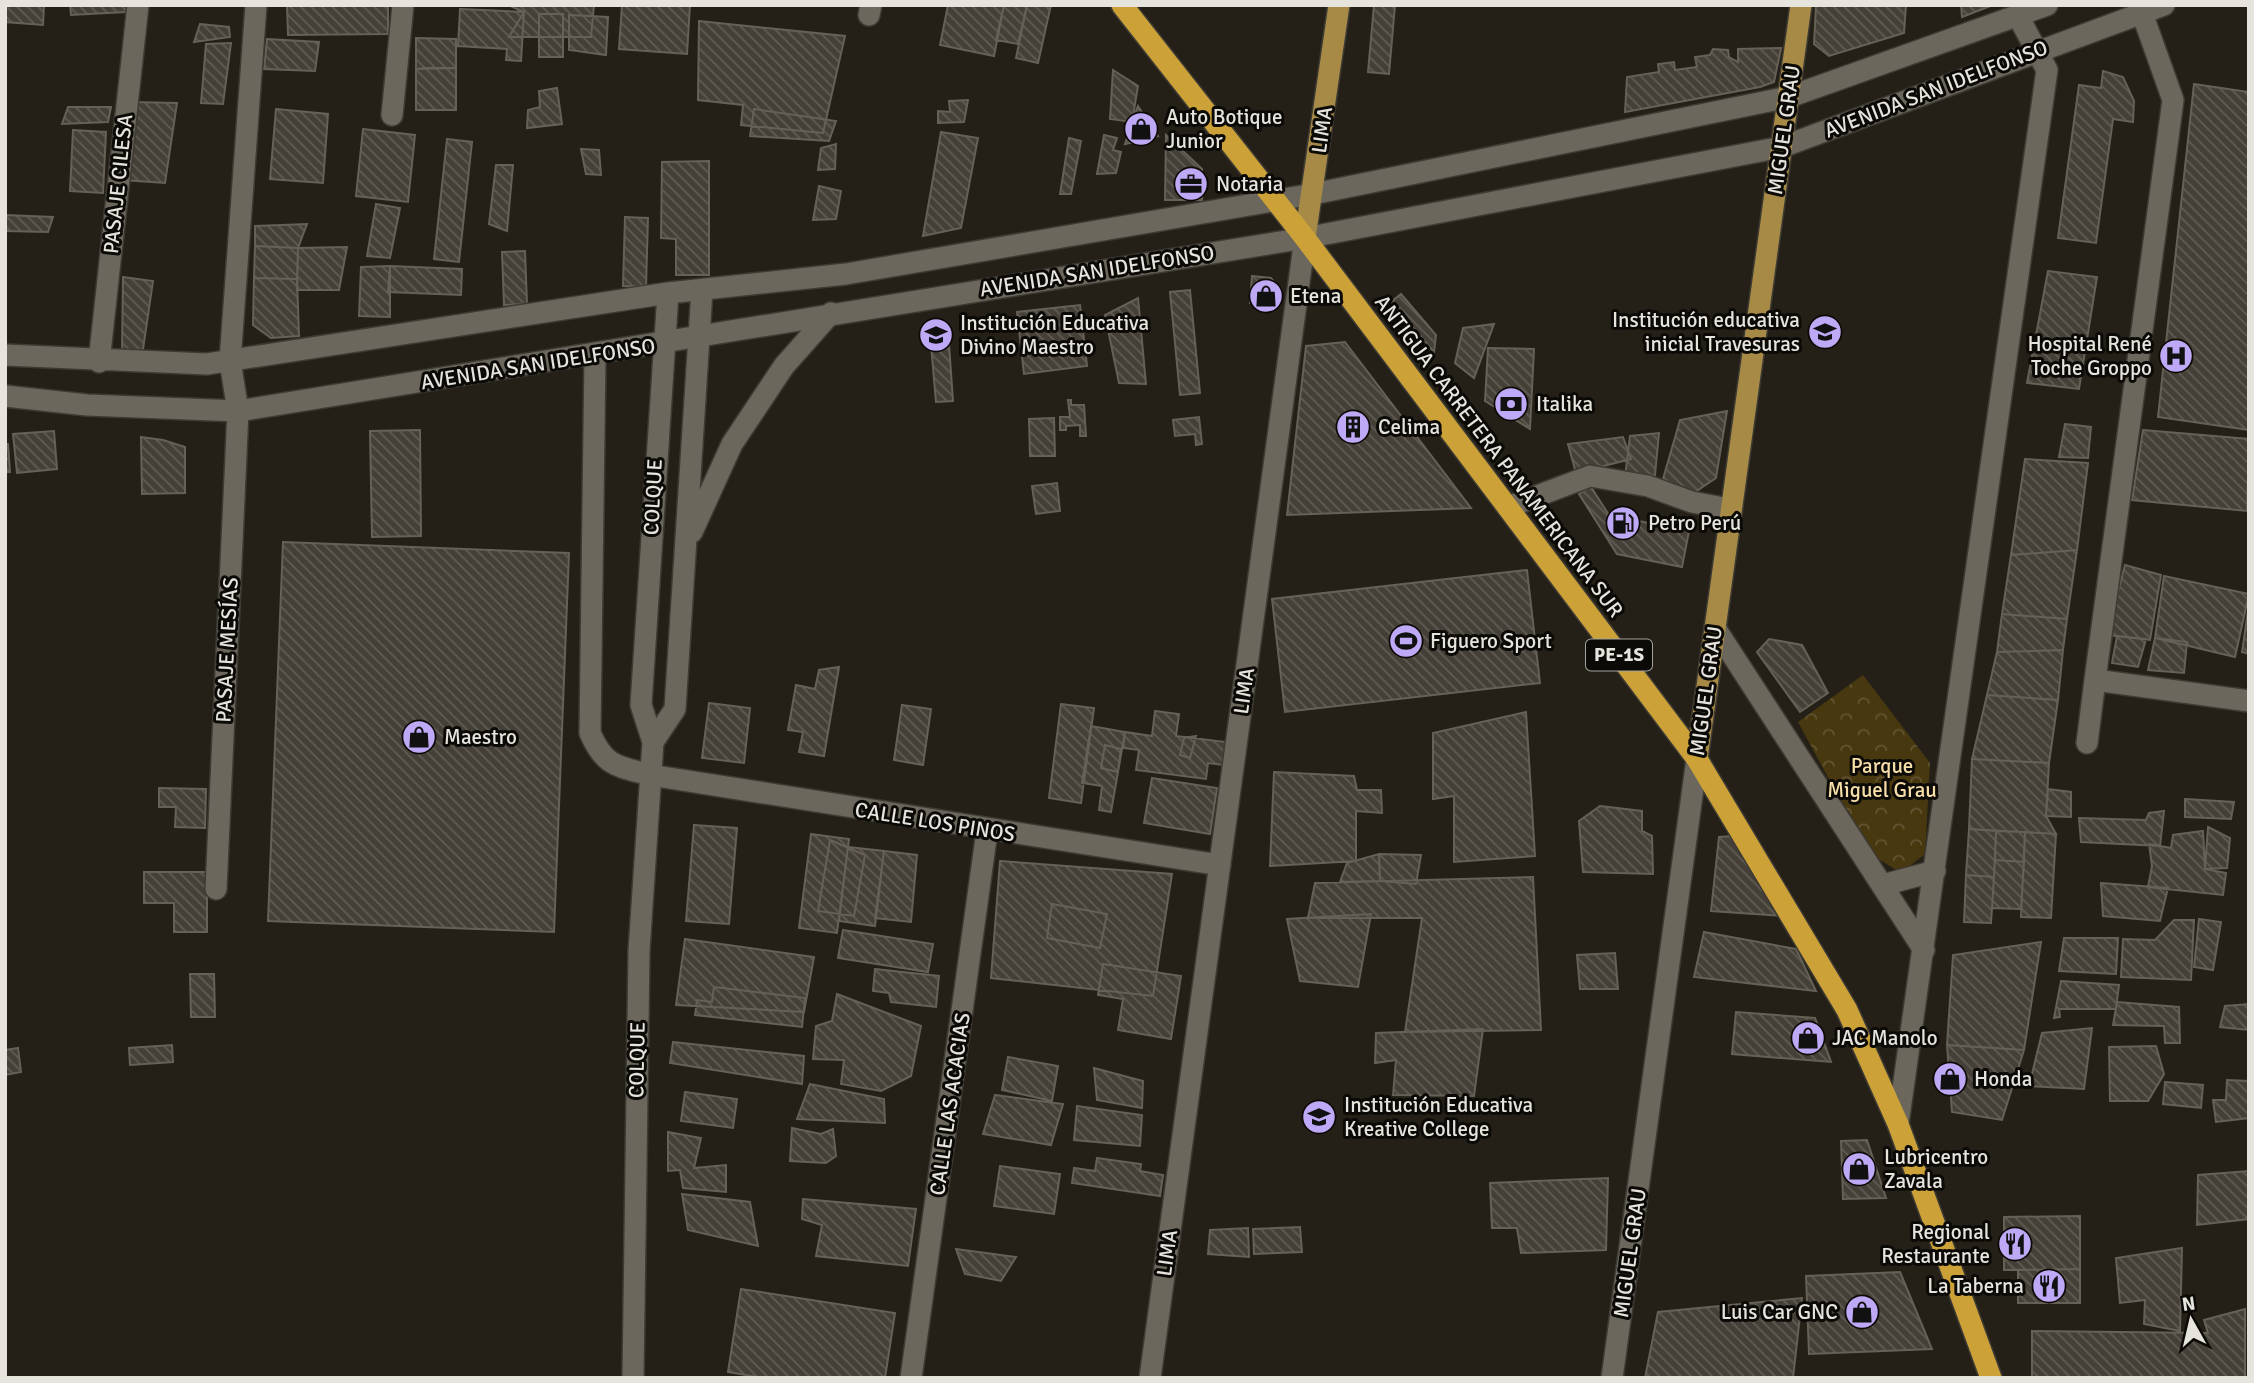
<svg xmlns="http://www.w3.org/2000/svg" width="2254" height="1383" viewBox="0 0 2254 1383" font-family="Signika,sans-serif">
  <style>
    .park { fill: url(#park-crowns) }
    .building { fill: url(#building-back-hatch); stroke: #666157; stroke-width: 2 }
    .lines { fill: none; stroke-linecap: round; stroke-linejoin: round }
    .minor-casing { stroke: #3d3a34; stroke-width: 24 }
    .major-casing { stroke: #3d3a34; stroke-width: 24 }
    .highway-casing { stroke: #3d3a34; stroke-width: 24 }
    .minor { stroke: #6c675d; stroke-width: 21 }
    .major { stroke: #a68a46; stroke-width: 21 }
    .highway { stroke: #cca137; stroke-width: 21 }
    .labels { text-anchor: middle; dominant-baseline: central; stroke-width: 6; stroke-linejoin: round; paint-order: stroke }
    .shield { fill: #0c0a06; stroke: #a5a39d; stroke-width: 2 }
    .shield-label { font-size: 19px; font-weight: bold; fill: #e7e4de }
    .street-label { font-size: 21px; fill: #e7e4de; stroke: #0c0a06 }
    .poi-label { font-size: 21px; fill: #e7e4de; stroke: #0c0a06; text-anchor: start }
    .park-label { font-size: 21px; fill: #f8dfa9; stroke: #0c0a06 }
  </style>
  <defs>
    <pattern id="park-crowns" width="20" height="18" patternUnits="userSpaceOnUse" patternTransform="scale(1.75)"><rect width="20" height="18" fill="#483810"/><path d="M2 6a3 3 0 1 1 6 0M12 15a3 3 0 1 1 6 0" fill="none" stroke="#625532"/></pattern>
    <pattern id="building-back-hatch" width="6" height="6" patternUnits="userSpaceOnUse" patternTransform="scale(1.75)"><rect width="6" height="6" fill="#454037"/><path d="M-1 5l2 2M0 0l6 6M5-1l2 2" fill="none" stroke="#605b54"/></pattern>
  </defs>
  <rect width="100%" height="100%" fill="#242017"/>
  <path class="park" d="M1863,675L1930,763L1925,854L1901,873L1869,853L1798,722Z"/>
  <path class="building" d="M5,5H44L43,25L5,22Z
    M70,5H126V12L71,15Z
    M287,5H388V34L288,35Z
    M508,5H594L591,37H509L524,12Z
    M622,5H690L687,54L619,49Z
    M948,5H1004L994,56L940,45Z
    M1004,5H1027L1018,44L996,40Z
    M1027,5H1051L1038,63L1016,58Z
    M1374,5H1395L1389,74L1368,72Z
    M1816,5H1906L1904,33L1829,56L1814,44Z
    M1961,5H1993L1962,17Z
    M460,9L524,12L521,61L506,60L507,49L458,46Z
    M539,14H563V57H539Z
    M569,15L608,17L606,55L569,50Z
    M699,21L845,36L823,133L741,125L743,105L698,100Z
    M200,24L229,27L230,37L194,42Z
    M416,38L456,39V68L416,69Z
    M267,39L319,42L315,71L264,69Z
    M231,43L223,104L201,103L206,44Z
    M1781,48L1774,82L1760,87L1625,112L1627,77L1659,72L1658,64L1674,62L1675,70L1697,67L1695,57L1710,55L1713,49L1728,50L1729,57L1738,62V49Z
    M427,68H456V110H416V69Z
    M1113,70L1138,86L1132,122L1110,119Z
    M2103,71L2123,77L2134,101L2133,122L2113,119L2096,243L2058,238L2079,85L2101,88Z
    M2194,84L2249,92V430L2158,417Z
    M557,88L562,124L527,128L528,110L540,107L539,91Z
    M968,100L964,122L938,123V111L950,112L949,101Z
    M132,102L177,103L165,183L123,180Z
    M1138,106L1158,136L1125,144L1132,122Z
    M68,107H111L108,122L62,124Z
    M276,109L328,114L323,183L270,179Z
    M754,109L836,121L829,141L750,136Z
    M363,129L415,135L408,202L356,196Z
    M73,130L106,132L103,193L70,191Z
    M941,132L978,138L961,228L923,236Z
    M1104,135L1117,138L1113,150L1121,152L1116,173L1097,174Z
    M1166,135L1202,169V200H1165Z
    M1069,138L1081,141L1071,194H1060Z
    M447,139L472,142L459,262L434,259Z
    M836,144L835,169L818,170L821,148Z
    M581,149L599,150L601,175L586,174Z
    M709,161V275H676V239L661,238L662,162Z
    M496,165H513L507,231L489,224Z
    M819,186L841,191L836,219L813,220Z
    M376,204L400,208L390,258L367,256Z
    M5,215L53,217L48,232L5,231Z
    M625,217L648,218L646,287L623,286Z
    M307,224L298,248L255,246V226Z
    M255,246L298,248L297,279L254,278Z
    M347,247L339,290H297L298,248Z
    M525,251L527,304L504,305L502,252Z
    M390,266V317L359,316L361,267Z
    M390,266L462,269L461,295L388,292Z
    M2048,271L2097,277L2079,389L2027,383Z
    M1252,276L1271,278L1280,289V305L1250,303Z
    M123,277L153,281L142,356L122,352Z
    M254,278L297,279L299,336L271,338L253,325Z
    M1190,290L1200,393L1180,395L1170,292Z
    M1401,294L1436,335L1434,352L1391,302Z
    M1138,298L1146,384L1119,383L1105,315Z
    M1080,305L1087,366L1024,374L1017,312Z
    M1494,324L1474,378L1455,363L1463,328Z
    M1345,342L1471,508L1287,515L1306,346Z
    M949,344L953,401L936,402L931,345Z
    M1488,348L1534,349L1530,429L1485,401Z
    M1068,400H1071V405H1084L1086,436H1080V425L1066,426V430H1060V417H1070Z
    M1727,411L1716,478L1692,494L1663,479L1680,420Z
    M1199,417L1202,444L1196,445L1195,434L1175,436L1173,420Z
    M1054,418L1055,456H1030L1029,419Z
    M2065,424L2091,427L2088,458L2059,457Z
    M420,430L421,536L372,537L370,431Z
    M2143,430L2249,439L2247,511L2132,500Z
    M54,431L57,469L17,473L13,434Z
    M1659,433L1655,475L1625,477L1630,436Z
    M141,437L163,440L185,447V493L142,494Z
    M1623,437L1631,459L1576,473L1568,444Z
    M5,444H8L10,472H5Z
    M2025,459L2088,463L2077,550L2011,555Z
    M1057,483L1060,511L1036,514L1032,486Z
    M1591,487L1609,515L1689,531L1682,567L1617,554L1579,494Z
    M283,542L569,553L554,932L268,921Z
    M2077,550L2067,619L2002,614L2011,555Z
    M2125,565L2161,575L2150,640L2107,635Z
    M1527,570L1540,683L1285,712L1272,599Z
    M2164,576L2249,594L2235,657L2155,638Z
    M2249,604V654L2242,652Z
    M2002,614L2067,619L2063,650L1997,652Z
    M2117,636L2146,639L2138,667L2112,663Z
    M2155,638L2187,642L2184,673L2148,670Z
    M1769,639L1802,645L1828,693L1800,712L1757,652Z
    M2063,650L2058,700L1987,695L1997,652Z
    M839,667L824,756L799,752L803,732L788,730L796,685L815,689L819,670Z
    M1987,695L2058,700L2049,763L1972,759Z
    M709,703L750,708L744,763L702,758Z
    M1061,704L1094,708L1081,803L1049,798Z
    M902,705L931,709L923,765L894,760Z
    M1155,711L1179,714L1176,736L1226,742L1223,765L1208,763L1206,779L1136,770L1139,750L1123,748L1125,732L1152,736Z
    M1526,712L1535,856L1454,862V796L1433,799V733Z
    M1091,726L1125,732L1111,812L1099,810L1102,786L1082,783Z
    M1196,736L1190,758L1180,755L1184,738Z
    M1105,745L1121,749L1118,772L1101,768Z
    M1972,759L2049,763L2046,816L2056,834L1969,829Z
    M1274,772L1354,776L1357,790H1381L1382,813L1356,811V861L1270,866Z
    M1152,778L1217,788L1210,834L1144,823Z
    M159,788L206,789L205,828L175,827L176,807H159Z
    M2048,789L2071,792V817L2046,816Z
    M2185,799L2234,802L2231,819L2185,817Z
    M1600,806L1642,811V831L1652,836L1653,874L1583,872L1579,821Z
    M2164,811L2160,846L2081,842L2079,818L2146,820L2149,813Z
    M694,825L737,828L729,924L686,921Z
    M2208,827L2230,838L2227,868L2205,869Z
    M1969,829L1996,831L1994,877L1966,875Z
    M1996,831L2025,832L2024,862L1995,860Z
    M2203,831L2205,869L2226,873L2223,895L2148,887L2152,866L2149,844L2171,848L2173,835Z
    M2025,832L2056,834L2051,918L2021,917Z
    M811,834L849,839L837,933L799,928Z
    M1733,836L1782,916L1711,911L1719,837Z
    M830,840L865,855L854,916L818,911Z
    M848,847L884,851L875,926L839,921Z
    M884,851L917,855L911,922L875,918Z
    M1379,854L1421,855L1416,884L1380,881Z
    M1379,854L1380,881L1340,882L1347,863Z
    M1995,860L2024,862L2021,909L1992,908Z
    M1000,861L1172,874L1153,996L991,978Z
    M144,872H207V932H174V903H144Z
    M1966,875L1994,877L1991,923L1964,922Z
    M1533,877L1541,1030L1405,1032L1422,918H1308L1315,883Z
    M2101,883L2168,888L2160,921L2103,916Z
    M1052,904L1107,914L1100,948L1047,938Z
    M1371,914L1358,987L1300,981L1287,919Z
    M2199,919L2221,922L2213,970L2194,967Z
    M2174,920H2194L2191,980L2121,977L2123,939L2155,940Z
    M843,930L933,944L928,972L838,958Z
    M1704,932L1796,949L1816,991L1694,977Z
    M2064,938H2118L2116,974L2059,971Z
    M685,939L814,957L804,1012L676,1005Z
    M2041,942L2024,1050L1947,1045L1953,955Z
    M1615,953L1618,989H1580L1577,955Z
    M1103,964L1181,976L1171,1039L1118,1030L1123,999L1098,995Z
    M875,969L939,976L936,1007L891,1002L889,993L873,991Z
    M190,974H214L215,1017H191Z
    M2061,981L2119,985L2116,1009H2059L2060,1017L2054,1018Z
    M714,987L805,998L802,1027L695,1015L697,1000L712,1002Z
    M837,994L921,1026L911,1076L881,1091L841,1084L844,1060L813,1059L816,1026L832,1021Z
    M2117,1002L2179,1007L2180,1043H2165L2164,1026L2113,1025Z
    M2249,1004V1030L2220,1027L2225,1006Z
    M1736,1012L1815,1018L1831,1062L1732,1054Z
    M2092,1028L2084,1089L2029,1086L2042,1033Z
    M1483,1029L1474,1096L1393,1095L1396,1060L1375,1063L1376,1033Z
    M673,1042L804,1056L802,1084L670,1063Z
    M172,1045L173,1062L130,1065L129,1048Z
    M1947,1045L2024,1050L2002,1120L1952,1112Z
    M2156,1046L2164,1074L2148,1101H2110L2109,1047Z
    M18,1048L21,1072L5,1075V1050Z
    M1008,1057L1058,1066L1052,1101L1002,1090Z
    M1094,1068L1143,1081L1142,1108L1097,1100Z
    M2227,1080L2249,1081V1118L2216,1122L2213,1100H2226Z
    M2165,1082L2203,1085L2201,1108L2163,1104Z
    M810,1084L884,1099L885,1123L797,1119Z
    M685,1092L737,1099L733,1128L681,1121Z
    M995,1095L1063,1104L1051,1145L983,1134Z
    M1077,1106L1142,1115L1140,1146L1074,1140Z
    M792,1128L821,1134L833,1129L836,1156L826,1163L790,1161Z
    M668,1132L701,1138L694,1168L726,1165V1192L683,1188L680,1170L668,1171Z
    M1867,1140L1886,1198L1843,1199L1841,1141Z
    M1097,1158L1141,1164L1140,1171L1163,1175L1160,1196L1072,1183L1074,1168L1095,1171Z
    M1000,1166L1060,1174L1054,1214L994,1206Z
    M2249,1171V1219L2197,1225L2198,1175Z
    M1608,1178L1606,1250L1521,1253L1517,1228H1492L1490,1183Z
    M682,1194L750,1202L758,1246L688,1230Z
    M803,1199L916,1209L908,1266L816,1256L822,1225L802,1219Z
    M2080,1216V1269L2004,1270V1217Z
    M1300,1227L1302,1252L1254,1254L1253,1229Z
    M1248,1228L1249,1257L1208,1254L1210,1230Z
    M2182,1248L2180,1331L2144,1324L2145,1300L2120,1303L2116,1258Z
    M956,1249L1016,1257L1001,1281L965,1274Z
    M2080,1269V1303H2018V1270Z
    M1900,1272L1932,1349L1809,1354L1806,1276Z
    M741,1289L895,1313L885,1378H763L728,1372Z
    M1802,1298L1793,1378H1645L1658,1312Z
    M2245,1309V1378H2032V1331L2208,1333L2204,1320Z"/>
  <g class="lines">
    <g class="minor-casing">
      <path id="minor" d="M869,15L871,5
        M392,115L403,5
        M5,355L207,364L668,293L846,274L1313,194L1789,97L2047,5
        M595,355L590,733C605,767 617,766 650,775L1220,865
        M99,362L138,5
        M5,396L87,405L238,411L1305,238L1782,147L2164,5
        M1508,507L1590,476L1648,486L1692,502L1729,509
        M692,532L732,444L784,366L831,313
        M1715,628L1924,950
        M2095,680L2173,100L2142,13
        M653,742L675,709L702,290
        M2087,743L2095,680L2249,701
        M1883,885L1935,871
        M216,889L238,411L230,361L256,5
        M1898,1124L2047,70L2018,16
        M633,1378L639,951L653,742L641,705L668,293
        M911,1378L987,831
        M1150,1378L1305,238
        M1612,1378L1697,759"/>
    </g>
    <g class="major-casing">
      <path id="major" d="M1305,238L1339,5
        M1697,759L1801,5"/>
    </g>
    <g class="highway-casing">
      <path id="highway" d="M1122,5L1305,238L1697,759L1847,1010L1898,1124L1991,1378"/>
    </g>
    <use href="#minor" class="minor"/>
    <use href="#major" class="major"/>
    <use href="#highway" class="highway"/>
  </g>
  <defs>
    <g id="shop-disc" transform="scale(1.75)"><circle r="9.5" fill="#bda9f5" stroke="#0c0a06"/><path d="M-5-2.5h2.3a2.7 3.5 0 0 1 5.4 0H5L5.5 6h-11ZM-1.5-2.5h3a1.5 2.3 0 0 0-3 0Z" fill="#111"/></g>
    <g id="office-disc" transform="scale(1.75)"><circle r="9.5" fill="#bda9f5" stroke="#0c0a06"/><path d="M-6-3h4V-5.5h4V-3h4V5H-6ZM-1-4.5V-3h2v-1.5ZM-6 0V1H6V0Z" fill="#111"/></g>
    <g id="school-disc" transform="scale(1.75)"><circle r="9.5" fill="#bda9f5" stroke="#0c0a06"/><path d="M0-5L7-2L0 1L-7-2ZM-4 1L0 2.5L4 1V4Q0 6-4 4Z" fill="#111"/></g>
    <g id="hospital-disc" transform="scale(1.75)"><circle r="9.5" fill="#bda9f5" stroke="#0c0a06"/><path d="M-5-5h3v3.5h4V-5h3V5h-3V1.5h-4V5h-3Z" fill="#111"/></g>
    <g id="bank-disc" transform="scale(1.75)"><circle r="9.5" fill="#bda9f5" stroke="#0c0a06"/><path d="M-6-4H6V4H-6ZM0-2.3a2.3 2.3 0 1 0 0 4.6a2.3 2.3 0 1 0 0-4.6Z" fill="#111"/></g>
    <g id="building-disc" transform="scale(1.75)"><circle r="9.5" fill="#bda9f5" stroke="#0c0a06"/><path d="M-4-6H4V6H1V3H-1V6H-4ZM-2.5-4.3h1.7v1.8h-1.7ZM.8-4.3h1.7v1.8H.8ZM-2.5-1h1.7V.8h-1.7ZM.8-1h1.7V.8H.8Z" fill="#111"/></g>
    <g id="fuel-disc" transform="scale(1.75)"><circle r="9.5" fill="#bda9f5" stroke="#0c0a06"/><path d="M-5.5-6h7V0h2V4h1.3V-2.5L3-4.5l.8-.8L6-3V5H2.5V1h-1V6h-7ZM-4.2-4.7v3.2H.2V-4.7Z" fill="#111"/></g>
    <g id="stadium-disc" transform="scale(1.75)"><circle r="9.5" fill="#bda9f5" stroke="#0c0a06"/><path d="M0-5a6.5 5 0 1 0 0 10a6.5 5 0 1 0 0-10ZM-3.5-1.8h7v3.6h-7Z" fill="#111"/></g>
    <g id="restaurant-disc" transform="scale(1.75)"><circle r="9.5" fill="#bda9f5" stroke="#0c0a06"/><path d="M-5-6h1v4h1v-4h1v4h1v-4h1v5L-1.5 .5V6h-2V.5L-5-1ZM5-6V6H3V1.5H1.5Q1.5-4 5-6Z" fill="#111"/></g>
  </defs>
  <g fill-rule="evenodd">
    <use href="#shop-disc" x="1141" y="129"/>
    <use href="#office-disc" x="1191" y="184"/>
    <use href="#shop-disc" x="1266" y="296"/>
    <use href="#school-disc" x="1825" y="332"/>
    <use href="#school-disc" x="936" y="335"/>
    <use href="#hospital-disc" x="2176" y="356"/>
    <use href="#bank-disc" x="1511" y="404"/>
    <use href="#building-disc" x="1353" y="427"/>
    <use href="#fuel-disc" x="1623" y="523"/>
    <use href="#stadium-disc" x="1406" y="641"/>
    <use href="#shop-disc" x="419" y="737"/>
    <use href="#shop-disc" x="1808" y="1038"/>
    <use href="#shop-disc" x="1950" y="1079"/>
    <use href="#school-disc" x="1319" y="1117"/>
    <use href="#shop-disc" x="1859" y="1169"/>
    <use href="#restaurant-disc" x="2015" y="1244"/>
    <use href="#restaurant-disc" x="2049" y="1286"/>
    <use href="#shop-disc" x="1862" y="1312"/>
  </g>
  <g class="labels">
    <rect class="shield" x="1586" y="639.5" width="66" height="31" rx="5"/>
    <g class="shield-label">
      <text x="1619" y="655">PE-1S</text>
    </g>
    <g class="street-label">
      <text transform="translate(1936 89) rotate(-21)">AVENIDA SAN IDELFONSO</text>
      <text transform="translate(1322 130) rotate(-82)">LIMA</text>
      <text transform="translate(1784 130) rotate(-82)">MIGUEL GRAU</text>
      <text transform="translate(118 184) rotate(-84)">PASAJE CILESA</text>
      <text transform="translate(1097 271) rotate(-9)">AVENIDA SAN IDELFONSO</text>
      <text transform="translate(538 364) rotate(-9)">AVENIDA SAN IDELFONSO</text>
      <text transform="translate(1499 456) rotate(53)">ANTIGUA CARRETERA PANAMERICANA SUR</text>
      <text transform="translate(653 497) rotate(-87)">COLQUE</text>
      <text transform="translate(227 650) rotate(-87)">PASAJE MESÍAS</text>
      <text transform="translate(1244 691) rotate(-82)">LIMA</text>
      <text transform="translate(1706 691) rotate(-82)">MIGUEL GRAU</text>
      <text transform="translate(935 822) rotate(9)">CALLE LOS PINOS</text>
      <text transform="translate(637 1060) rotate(-89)">COLQUE</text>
      <text transform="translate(950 1104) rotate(-82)">CALLE LAS ACACIAS</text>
      <text transform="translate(1167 1253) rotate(-82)">LIMA</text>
      <text transform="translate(1630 1253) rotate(-82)">MIGUEL GRAU</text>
    </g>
    <g class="poi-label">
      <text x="1166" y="117">Auto Botique<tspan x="1166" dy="24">Junior</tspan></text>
      <text x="1216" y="184">Notaria</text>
      <text x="1290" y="296">Etena</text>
      <text x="1800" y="320" text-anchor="end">Institución educativa<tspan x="1800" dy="24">inicial Travesuras</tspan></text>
      <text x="960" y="323">Institución Educativa<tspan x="960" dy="24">Divino Maestro</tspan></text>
      <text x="2152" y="344" text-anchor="end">Hospital René<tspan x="2152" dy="24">Toche Groppo</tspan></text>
      <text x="1536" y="404">Italika</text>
      <text x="1378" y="427">Celima</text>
      <text x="1648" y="523">Petro Perú</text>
      <text x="1430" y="641">Figuero Sport</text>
      <text x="444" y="737">Maestro</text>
      <text x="1832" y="1038">JAC Manolo</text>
      <text x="1974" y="1079">Honda</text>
      <text x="1344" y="1105">Institución Educativa<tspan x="1344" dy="24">Kreative College</tspan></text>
      <text x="1884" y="1157">Lubricentro<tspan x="1884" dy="24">Zavala</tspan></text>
      <text x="1990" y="1232" text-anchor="end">Regional<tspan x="1990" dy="24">Restaurante</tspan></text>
      <text x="2024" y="1286" text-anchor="end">La Taberna</text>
      <text x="1838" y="1312" text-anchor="end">Luis Car GNC</text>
    </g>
    <g class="park-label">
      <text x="1882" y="766">Parque<tspan x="1882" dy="24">Miguel Grau</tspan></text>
    </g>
  </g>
  <rect width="2254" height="1383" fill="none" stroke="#e7e4de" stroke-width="14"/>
  <g transform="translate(2191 1320) rotate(352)" stroke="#0c0a06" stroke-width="5" paint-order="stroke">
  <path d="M0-5L12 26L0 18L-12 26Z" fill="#e7e4de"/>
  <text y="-10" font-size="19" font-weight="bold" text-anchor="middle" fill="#e7e4de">N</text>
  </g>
</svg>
